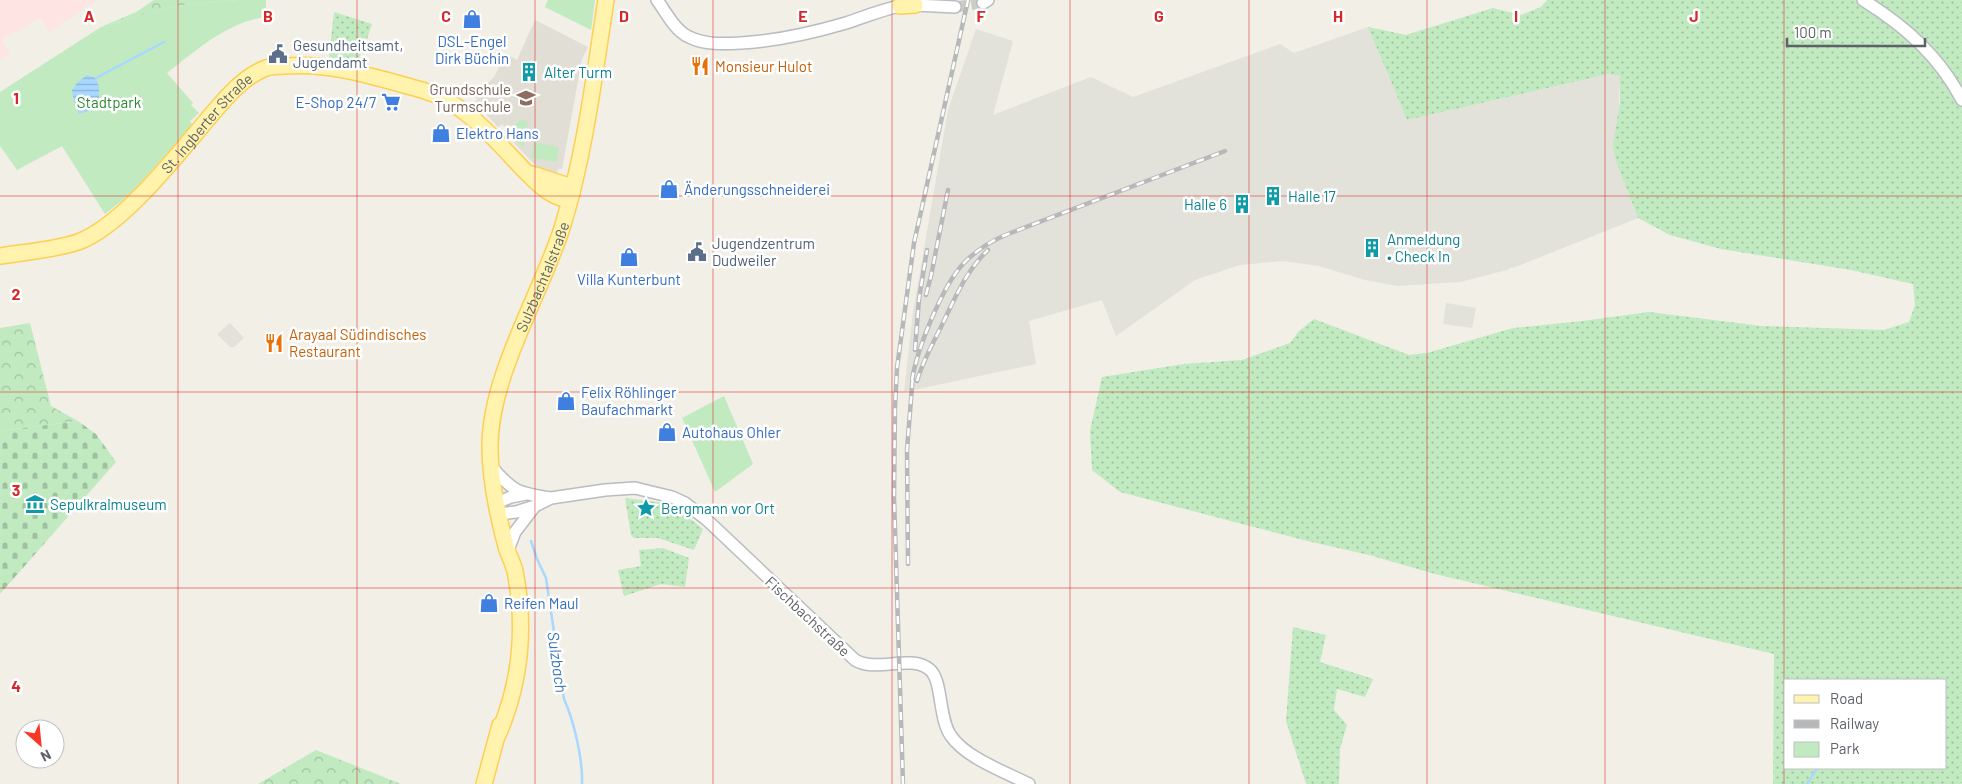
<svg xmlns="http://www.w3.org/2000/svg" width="1962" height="784" viewBox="0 0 1962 784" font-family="Barlow,sans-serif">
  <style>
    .industrial { fill: #e2e1da }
    .education { fill: #e1ded5 }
    .medical { fill: #fee5e3 }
    .grass { fill: url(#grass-dots); fill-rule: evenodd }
    .forest { fill: url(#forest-crowns) }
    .cemetery { fill: url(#cemetery-stones) }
    .park { fill: #c1eac1 }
    .water { fill: url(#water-rules) }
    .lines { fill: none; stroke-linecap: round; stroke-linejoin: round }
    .stream { stroke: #a8d8ff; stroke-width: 2.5 }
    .minor-tunnel { stroke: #ccccc6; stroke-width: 11; stroke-dasharray: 11 5.5; stroke-linecap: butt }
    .minor-casing { stroke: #b9bcc1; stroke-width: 14 }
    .major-casing { stroke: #fecf53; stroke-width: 18 }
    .minor { stroke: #fff; stroke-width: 11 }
    .major { stroke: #fff3ad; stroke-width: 15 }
    .rail-casing { stroke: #b7b8b9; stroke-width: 4.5 }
    .rail { stroke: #fff; stroke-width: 2.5; stroke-dasharray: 8; stroke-linecap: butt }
    .grid { fill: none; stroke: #d62828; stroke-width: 1; stroke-opacity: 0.55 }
    .labels { text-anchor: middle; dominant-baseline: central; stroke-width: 5; stroke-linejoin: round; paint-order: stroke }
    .shop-label { font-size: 15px; fill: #366cbe; stroke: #fff; text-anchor: start }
    .service-label { font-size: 15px; fill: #4e5e75; stroke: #fff; text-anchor: start }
    .food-label { font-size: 15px; fill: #c56008; stroke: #fff; text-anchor: start }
    .culture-label { font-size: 15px; fill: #0d838f; stroke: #fff; text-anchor: start }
    .education-label { font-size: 15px; fill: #785e54; stroke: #fff; text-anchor: end }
    .park-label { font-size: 15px; fill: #2e8732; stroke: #fff }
    .street-label { font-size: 15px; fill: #5e6268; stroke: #fff }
    .water-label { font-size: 16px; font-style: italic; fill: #3a78bb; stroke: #fff }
    .grid-label { font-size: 16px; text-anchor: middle; font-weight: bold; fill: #d62828; stroke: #fff; stroke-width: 5; stroke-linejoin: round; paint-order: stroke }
  </style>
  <defs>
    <pattern id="grass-dots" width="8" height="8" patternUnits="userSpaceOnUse" patternTransform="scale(1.25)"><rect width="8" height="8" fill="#c1eac1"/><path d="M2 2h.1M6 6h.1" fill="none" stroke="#a0c1a1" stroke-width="1.8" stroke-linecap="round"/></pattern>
    <pattern id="forest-crowns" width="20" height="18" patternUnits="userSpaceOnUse" patternTransform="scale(1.25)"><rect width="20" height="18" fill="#c1eac1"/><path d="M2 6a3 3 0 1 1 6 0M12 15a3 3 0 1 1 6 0" fill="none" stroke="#a0c1a1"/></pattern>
    <pattern id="cemetery-stones" width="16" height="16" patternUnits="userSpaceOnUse" patternTransform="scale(1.25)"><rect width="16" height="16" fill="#c1eac1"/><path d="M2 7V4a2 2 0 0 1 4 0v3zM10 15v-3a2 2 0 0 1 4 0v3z" fill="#a0c1a1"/></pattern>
    <pattern id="water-rules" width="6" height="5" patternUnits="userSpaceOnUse" patternTransform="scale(1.25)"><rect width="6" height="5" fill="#a8d8ff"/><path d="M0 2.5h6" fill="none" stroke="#8cb3d2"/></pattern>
  </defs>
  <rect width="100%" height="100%" fill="#f1efe6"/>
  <path class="industrial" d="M1368,27L1407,120L1609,74L1620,76L1617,164L1638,218L1513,268L1512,267L1507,270L1460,282L1397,286L1365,280L1319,266L1283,261L1240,265L1195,280L1116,336L1102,300L1029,321L1036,364L904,392L913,312L948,110L976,29L1013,41L993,115L1091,77L1133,97L1280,44L1294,53Z
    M1446,303L1476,308L1472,328L1443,324Z
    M230,323L244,338L234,347H230L217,334Z"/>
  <path class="education" d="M535,20L588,47L582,59L562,169H558L557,173L546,172L538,168L504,133L507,130L502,124L498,127L475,102L478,99L475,96L494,77L506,54L517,60Z"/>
  <path class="medical" d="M0,0H97L49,32L40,18L2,40L10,54L0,61Z"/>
  <path class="grass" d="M1547,0H1962V784H1773L1774,654L1435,574L1369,555L1303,540L1120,492L1092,470L1090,431L1102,377L1184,364L1242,360L1290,343L1299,331L1314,319L1409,355L1427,353L1513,328L1583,321L1649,312L1761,326L1884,330L1909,322L1915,305L1913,284L1851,270L1721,249L1670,235L1638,218L1617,164L1613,146L1620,102V76L1609,74L1407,120L1368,27L1406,35L1493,8L1521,15L1541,7ZM1786,680H1946V768H1786Z
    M334,12L372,24L367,39H365L358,63L329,57Z
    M625,498L658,502L670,505L681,511L703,529L694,550L658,538H634L631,535Z
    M663,548L689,558L685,587L661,584L624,596L618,570L641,566L639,550Z
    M1293,627L1326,635L1320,662L1373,679L1365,697L1337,689L1334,710L1347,725L1340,749L1339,784H1306L1286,721Z"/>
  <path class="forest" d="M154,0H237L175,6L101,27L136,12Z
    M30,323L51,406L78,421L0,431V328Z
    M316,750L401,784H258Z"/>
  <path class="cemetery" d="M78,421L96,434L116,462L0,594V431Z"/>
  <path class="park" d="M237,0H266V17C227,22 197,50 167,73L193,103L191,105L199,113L190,121L192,124L186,132L131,193L105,214L62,146L17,170L0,146V92L101,27L175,6Z
    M548,0H595L591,30L545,7Z
    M519,120L528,121L523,147L509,135Z
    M534,142L559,147L557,162L531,158Z
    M724,396L753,464L715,492L682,418Z"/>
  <path class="water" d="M87,75L96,78L99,87V104L92,110L79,114L74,101L72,90L78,82Z"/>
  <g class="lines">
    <path class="stream" d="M96,78L164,42
      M531,541L537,559L546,578L564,699C574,721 583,760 582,784
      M1807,784L1816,770"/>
    <path class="minor-tunnel" d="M955,7L983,3"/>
    <g class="minor-casing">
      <path id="minor" d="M657,0C666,12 675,31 689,37C705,45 724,44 741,43C777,41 812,33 846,23C864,17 881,10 900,6
        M1863,0C1905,26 1939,56 1962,100
        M983,3L988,0
        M915,5L955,7
        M491,466C513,492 518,493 551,498
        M496,503L511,497L526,494
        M498,514L516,512L535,506L551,498L605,490L635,488L672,497L685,503L707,520L855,660C876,673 910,654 929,669C943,679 938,718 951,736C966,758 1005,772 1029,784
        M508,550L515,532L535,506"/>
    </g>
    <g class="major-casing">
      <g id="major">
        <path d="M900,6L915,5"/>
        <path d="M532,174L566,185L572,193"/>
        <path id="s1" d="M0,256C25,252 54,250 78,242C122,226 176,156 207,120C223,101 242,77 266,68C272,66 279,66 285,66C331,62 378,78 422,90C465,102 495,140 525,171C536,182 546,193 561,198L572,193"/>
        <path id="s2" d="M498,735C521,682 526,628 515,571C513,564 510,557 507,550C498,517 490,482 490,448C489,378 540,296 562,228C585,154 594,77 606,0"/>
        <path d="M484,784L500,725"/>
      </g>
    </g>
    <use href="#minor" class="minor"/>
    <use href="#major" class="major"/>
    <g class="rail-casing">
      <path id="rail" d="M926,295L931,276L948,190
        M915,350L919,299L927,250
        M912,380C917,349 942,287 963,264C976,250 991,241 1008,234L1225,151
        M917,381C923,361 933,343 942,325C955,298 966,271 988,250
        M908,564L907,450L913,374
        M903,784L894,497L895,407L897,368L914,243L968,0"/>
    </g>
    <use href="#rail" class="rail"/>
  </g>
  <path class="grid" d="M178,0V784M357,0V784M535,0V784M713,0V784M892,0V784M1070,0V784M1249,0V784M1427,0V784M1605,0V784M1784,0V784M0,196H1962M0,392H1962M0,588H1962"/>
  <defs>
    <g id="shop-bare" transform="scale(1.5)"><path d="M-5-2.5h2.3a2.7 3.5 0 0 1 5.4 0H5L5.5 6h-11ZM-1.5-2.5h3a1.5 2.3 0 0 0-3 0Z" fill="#3f7fe0" stroke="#fff" stroke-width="2.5" paint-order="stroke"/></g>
    <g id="civic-bare" transform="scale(1.5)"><path d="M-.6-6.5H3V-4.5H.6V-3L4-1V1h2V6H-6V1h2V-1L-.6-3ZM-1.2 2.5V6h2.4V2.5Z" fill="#5c6f8a" stroke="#fff" stroke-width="2.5" paint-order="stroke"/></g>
    <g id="restaurant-bare" transform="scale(1.5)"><path d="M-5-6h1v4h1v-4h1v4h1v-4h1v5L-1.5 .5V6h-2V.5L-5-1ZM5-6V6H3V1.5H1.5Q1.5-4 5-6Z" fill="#e8710a" stroke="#fff" stroke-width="2.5" paint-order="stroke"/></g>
    <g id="building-bare" transform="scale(1.5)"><path d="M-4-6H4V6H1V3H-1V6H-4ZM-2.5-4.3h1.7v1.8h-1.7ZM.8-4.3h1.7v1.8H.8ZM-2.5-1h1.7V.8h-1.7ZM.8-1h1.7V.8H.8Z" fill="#0f9aa8" stroke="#fff" stroke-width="2.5" paint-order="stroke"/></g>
    <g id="school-bare" transform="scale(1.5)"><path d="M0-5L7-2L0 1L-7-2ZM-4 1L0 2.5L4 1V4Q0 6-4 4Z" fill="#8d6e63" stroke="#fff" stroke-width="2.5" paint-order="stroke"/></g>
    <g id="supermarket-bare" transform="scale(1.5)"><path d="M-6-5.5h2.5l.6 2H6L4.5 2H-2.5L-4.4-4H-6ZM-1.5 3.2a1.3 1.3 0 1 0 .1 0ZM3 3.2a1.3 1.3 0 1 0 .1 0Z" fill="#3f7fe0" stroke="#fff" stroke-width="2.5" paint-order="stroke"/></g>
    <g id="museum-bare" transform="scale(1.5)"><path d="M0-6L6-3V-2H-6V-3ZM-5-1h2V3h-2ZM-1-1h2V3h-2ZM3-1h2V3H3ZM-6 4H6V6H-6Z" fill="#0f9aa8" stroke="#fff" stroke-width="2.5" paint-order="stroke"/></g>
    <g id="sight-bare" transform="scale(1.5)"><path d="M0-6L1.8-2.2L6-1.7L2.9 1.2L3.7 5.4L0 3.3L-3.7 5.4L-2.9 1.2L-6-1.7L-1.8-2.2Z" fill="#0f9aa8" stroke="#fff" stroke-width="2.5" paint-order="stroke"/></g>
  </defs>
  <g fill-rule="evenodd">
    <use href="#shop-bare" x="472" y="19"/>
    <use href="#civic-bare" x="278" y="54"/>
    <use href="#restaurant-bare" x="700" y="66"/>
    <use href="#building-bare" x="529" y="72"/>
    <use href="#school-bare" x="526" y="98"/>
    <use href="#supermarket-bare" x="391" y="102"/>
    <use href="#shop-bare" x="441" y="133"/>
    <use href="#shop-bare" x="669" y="189"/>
    <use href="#building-bare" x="1273" y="196"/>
    <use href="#building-bare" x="1242" y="204"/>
    <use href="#building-bare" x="1372" y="248"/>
    <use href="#civic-bare" x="697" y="252"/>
    <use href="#shop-bare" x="629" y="257"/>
    <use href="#restaurant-bare" x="274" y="343"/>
    <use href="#shop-bare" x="566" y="401"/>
    <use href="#shop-bare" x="667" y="432"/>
    <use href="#museum-bare" x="35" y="504"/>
    <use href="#sight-bare" x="646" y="508"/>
    <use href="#shop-bare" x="489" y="603"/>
  </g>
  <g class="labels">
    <g class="shop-label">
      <text x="472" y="41" text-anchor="middle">DSL-Engel<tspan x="472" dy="17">Dirk Büchin</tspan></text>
      <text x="376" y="102" text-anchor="end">E-Shop 24/7</text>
      <text x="456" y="133">Elektro Hans</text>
      <text x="684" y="189">Änderungsschneiderei</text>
      <text x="629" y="279" text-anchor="middle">Villa Kunterbunt</text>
      <text x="581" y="392">Felix Röhlinger<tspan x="581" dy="17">Baufachmarkt</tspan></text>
      <text x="682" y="432">Autohaus Ohler</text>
      <text x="504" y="603">Reifen Maul</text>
    </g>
    <g class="service-label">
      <text x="293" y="45">Gesundheitsamt,<tspan x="293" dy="17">Jugendamt</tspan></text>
      <text x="712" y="243">Jugendzentrum<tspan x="712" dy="17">Dudweiler</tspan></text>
    </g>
    <g class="food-label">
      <text x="715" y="66">Monsieur Hulot</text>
      <text x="289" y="334">Arayaal Südindisches<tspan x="289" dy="17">Restaurant</tspan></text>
    </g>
    <g class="culture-label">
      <text x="544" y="72">Alter Turm</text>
      <text x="1288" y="196">Halle 17</text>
      <text x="1227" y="204" text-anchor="end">Halle 6</text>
      <text x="1387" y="239">Anmeldung<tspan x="1387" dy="17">• Check In</tspan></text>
      <text x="50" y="504">Sepulkralmuseum</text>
      <text x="661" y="508">Bergmann vor Ort</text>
    </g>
    <g class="education-label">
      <text x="511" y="89">Grundschule<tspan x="511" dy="17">Turmschule</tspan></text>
    </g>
    <g class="park-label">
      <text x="109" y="102">Stadtpark</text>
    </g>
    <g class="street-label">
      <text stroke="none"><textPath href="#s1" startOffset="256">St. Ingberter Straße</textPath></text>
      <text stroke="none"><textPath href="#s2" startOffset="474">Sulzbachtalstraße</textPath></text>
      <text transform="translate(808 616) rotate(43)">Fischbachstraße</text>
    </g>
    <g class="water-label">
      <text transform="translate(558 662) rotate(82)">Sulzbach</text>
    </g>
  </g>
  <g class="grid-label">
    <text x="89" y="22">A</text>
    <text x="268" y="22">B</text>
    <text x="446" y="22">C</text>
    <text x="624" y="22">D</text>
    <text x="803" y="22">E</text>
    <text x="981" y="22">F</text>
    <text x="1159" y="22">G</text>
    <text x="1338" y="22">H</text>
    <text x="1516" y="22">I</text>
    <text x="1694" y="22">J</text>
    <text x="16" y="104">1</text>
    <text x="16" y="300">2</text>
    <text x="16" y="496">3</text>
    <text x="16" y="692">4</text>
  </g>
  <rect x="1784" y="679" width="162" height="90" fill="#ffffff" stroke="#bfc0c3"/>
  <rect x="1794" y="695" width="25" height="8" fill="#fff3ad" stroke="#bfc0c3"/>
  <text x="1830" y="704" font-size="15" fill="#5e6268">Road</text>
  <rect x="1794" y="720" width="25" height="8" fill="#b7b8b9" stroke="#bfc0c3"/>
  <text x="1830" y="729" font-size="15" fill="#5e6268">Railway</text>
  <rect x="1794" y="742" width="25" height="15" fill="#c1eac1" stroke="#bfc0c3"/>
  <text x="1830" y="754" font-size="15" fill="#5e6268">Park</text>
  <g transform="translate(40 744) rotate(153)"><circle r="24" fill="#ffffff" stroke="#bfc0c3"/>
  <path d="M0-4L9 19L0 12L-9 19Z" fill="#f83725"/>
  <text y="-8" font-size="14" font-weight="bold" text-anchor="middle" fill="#5e6268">N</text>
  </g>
  <path d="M1787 38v8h138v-8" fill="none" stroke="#5e6268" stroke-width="2.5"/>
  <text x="1794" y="38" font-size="15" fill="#5e6268" stroke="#ffffff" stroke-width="4" paint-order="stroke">100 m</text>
</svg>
